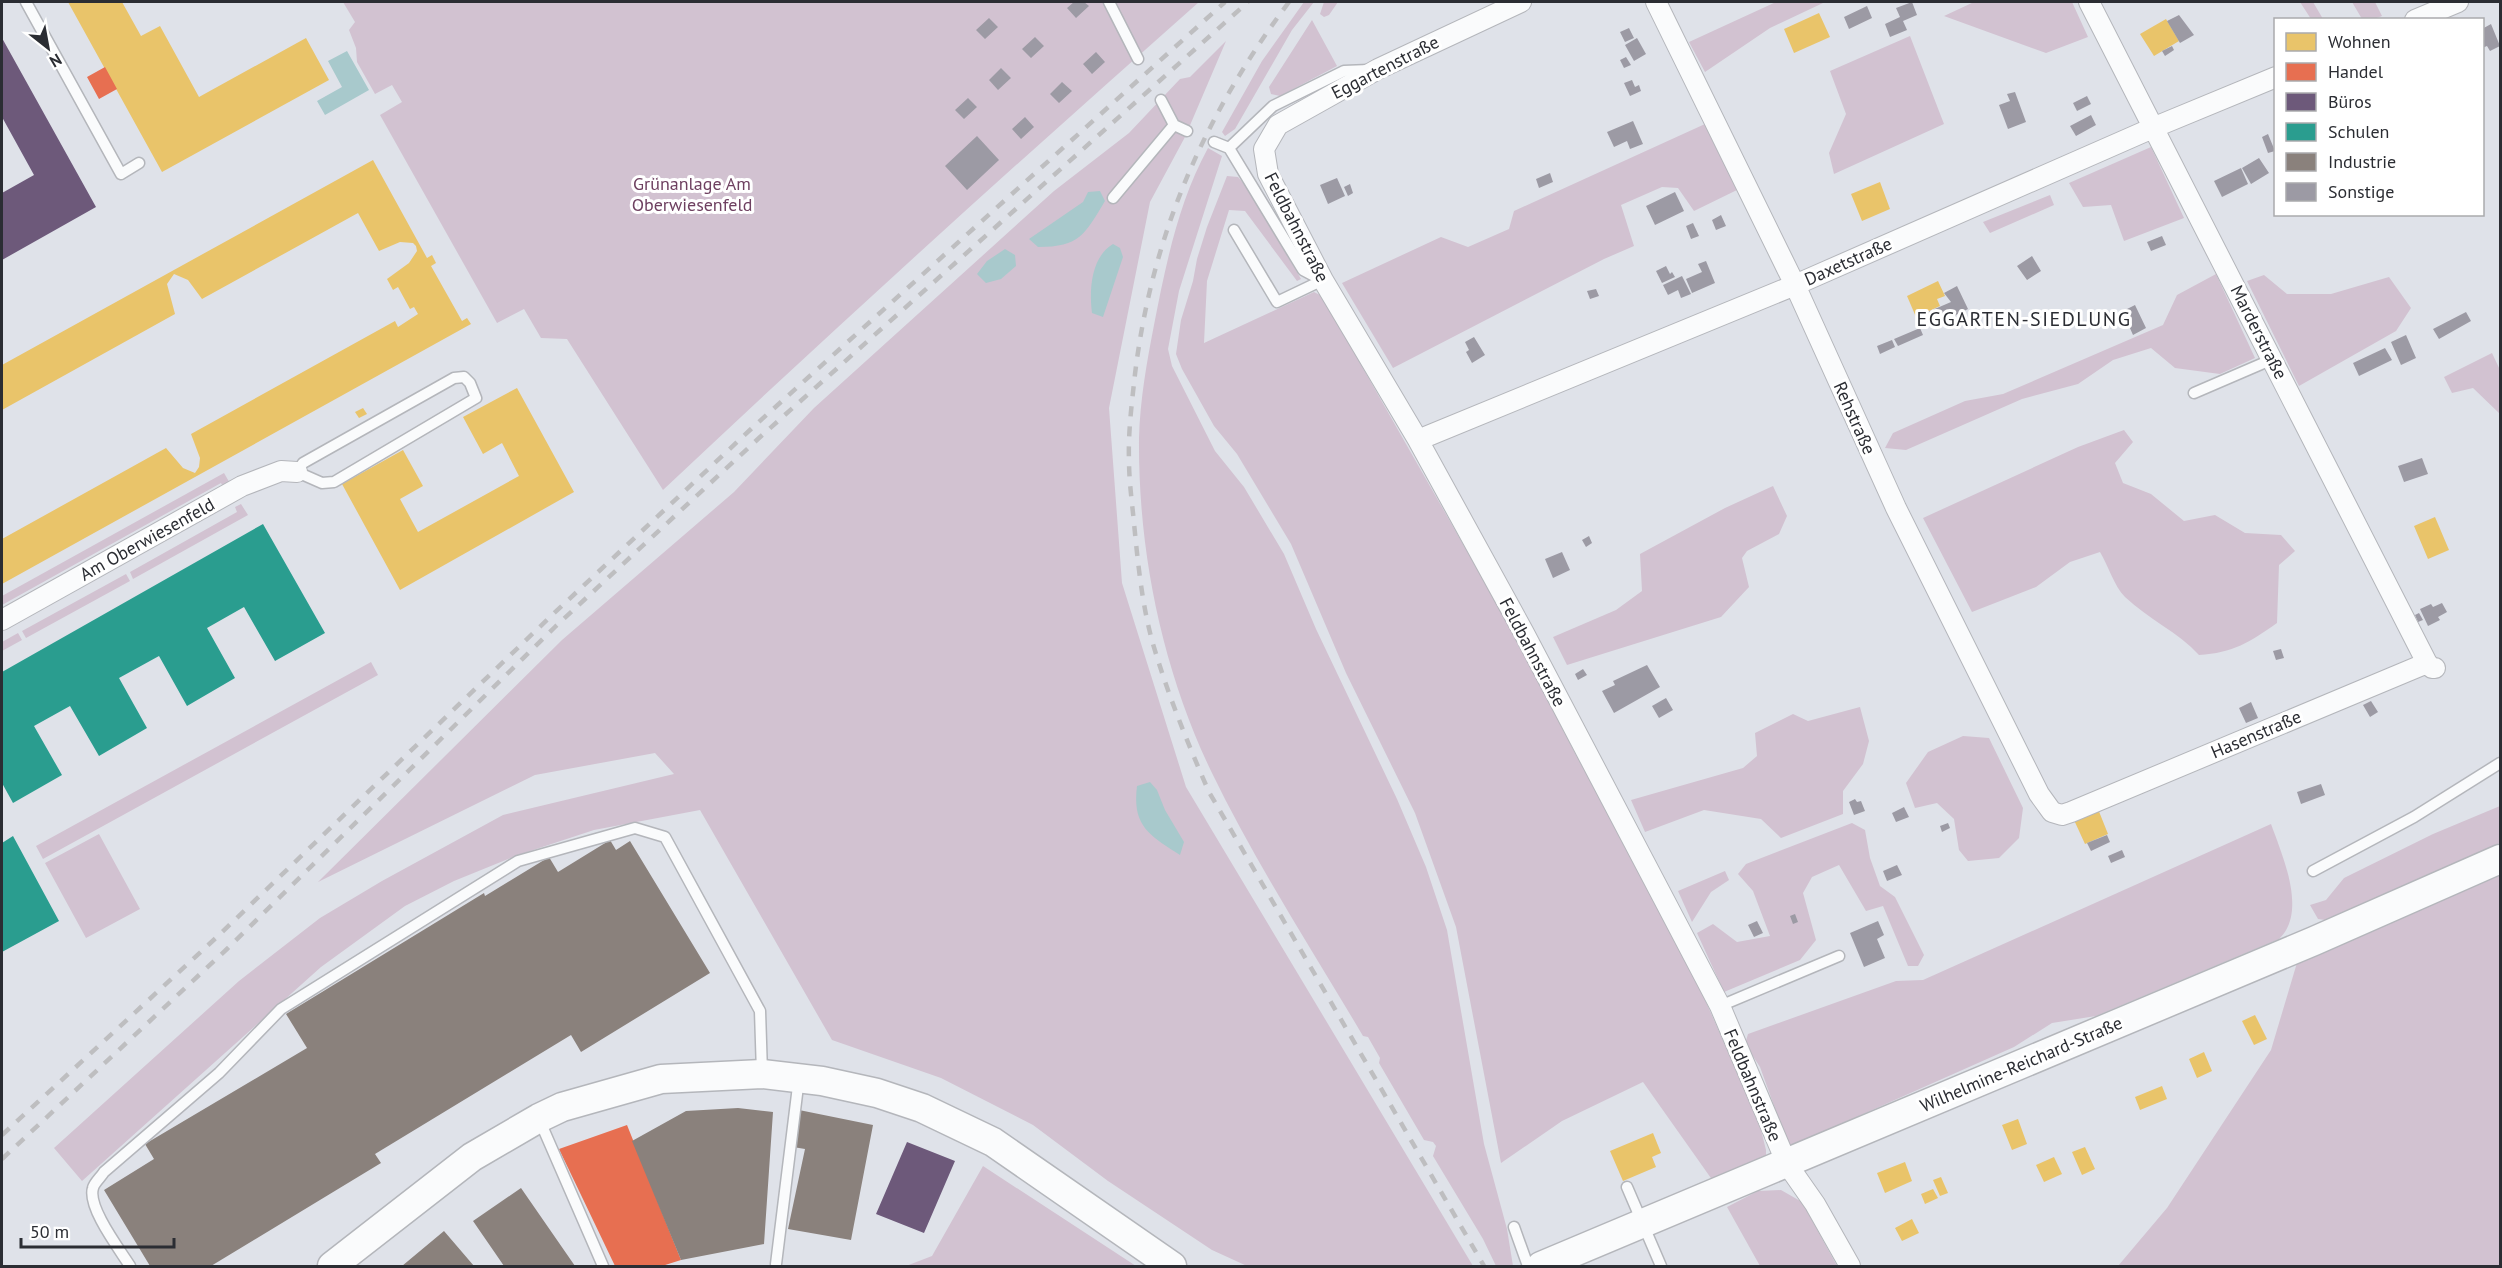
<svg xmlns="http://www.w3.org/2000/svg" width="2502" height="1268" viewBox="0 0 2502 1268" font-family="'PT Sans',sans-serif">
  <style>
    .green { fill: #d2c2d1 }
    .water { fill: #a8c9cc }
    .homes { fill: #e9c46a }
    .shops { fill: #e76f51 }
    .offices { fill: #6d597a }
    .schools { fill: #2a9d8f }
    .industry { fill: #8a817c }
    .building { fill: #9c9aa4 }
    .lines { fill: none; stroke-linecap: round; stroke-linejoin: round }
    .lane-casing { stroke: #b4b6bb; stroke-width: 13 }
    .street-casing { stroke: #b4b6bb; stroke-width: 22 }
    .secondary-casing { stroke: #b4b6bb; stroke-width: 31 }
    .lane { stroke: #fafbfc; stroke-width: 10 }
    .street { stroke: #fafbfc; stroke-width: 20 }
    .secondary { stroke: #fafbfc; stroke-width: 28 }
    .rail { stroke: #bebec0; stroke-width: 4.5; stroke-dasharray: 10 10; stroke-linecap: butt }
    .labels { text-anchor: middle; dominant-baseline: central; stroke-width: 6; stroke-linejoin: round; paint-order: stroke }
    .street-label { font-size: 18px; fill: #2b2d33; stroke: #fff }
    .park-label { font-size: 18px; fill: #6e4060; stroke: #fff }
    .neighbourhood-label { font-size: 20px; letter-spacing: 1.5px; fill: #2b2d33; stroke: #fff }
  </style>
  <rect width="100%" height="100%" fill="#dfe2e9"/>
  <path class="green" d="M343,2H1199C1018,162 839,324 663,490L567,339L541,338L524,309L497,323L380,115L402,102L392,85L375,94L357,62L356,48L349,30L355,22Z
    M1304,2H1314L1292,30L1235,129L1225,136L1222,132L1262,61Z
    M1324,2H1338L1329,15L1324,17L1320,14Z
    M1776,2H1849L1823,3L1770,28L1705,72L1689,42Z
    M1974,2H2072L2088,37L2046,53L1944,16Z
    M2300,2H2313L2323,19H2311Z
    M2352,2H2375L2382,16L2374,19H2362Z
    M1312,20L1337,66L1280,96L1271,94L1269,87Z
    M1910,36L1944,124L1834,174L1829,153L1846,114L1830,71Z
    M1226,41L1185,137L1150,202L1109,408L1122,583L1186,787L1473,1266H1247L1212,1250L1108,1181L1033,1125L941,1078L832,1040L700,810L594,830L518,855L454,881L405,906L321,967L82,1181L54,1148L239,981L320,918L382,881L503,815L674,774L655,753L535,775L318,882L562,640L734,492L814,408L1054,191L1129,133L1180,79L1190,77Z
    M1705,124L1737,190L1694,211L1678,188L1662,187L1621,205L1634,246L1604,259L1393,368L1342,283L1441,237L1468,247L1509,229L1514,211Z
    M2151,147L2184,218L2124,241L2111,205L2083,207L2069,183Z
    M1208,148L1222,156L1179,291L1168,349L1172,366L1215,451L1244,487L1284,554L1316,629L1397,799L1426,867L1447,930L1484,1144L1507,1229L1513,1266H1496L1483,1239L1433,1156L1436,1146L1433,1142L1424,1140L1379,1063L1380,1058L1368,1037L1363,1036C1311,948 1255,862 1211,771C1162,668 1138,552 1139,438C1140,400 1147,361 1154,325C1166,264 1178,203 1208,148Z
    M1227,176L1238,177L1246,186L1301,279L1297,281L1245,211L1229,210L1207,281L1204,343L1314,292L1320,295L1327,305L1505,618L1576,755L1648,886L1699,986L1735,1068L1761,1130L1766,1150V1157L1713,1181L1643,1082L1562,1121L1501,1163L1456,927L1415,813L1346,673L1291,544L1237,454L1214,426L1182,369L1176,354L1181,320L1193,281L1197,259L1207,227Z
    M2050,195L2054,205L1990,233L1983,222Z
    M2216,274L2255,358L2220,374L2175,368L2151,348L2113,360L2078,384L2022,399L1906,450L1885,448L1893,433L1965,401L2003,394L2163,325L2177,295Z
    M2264,275L2287,294H2331L2389,277L2411,308L2396,331L2299,386L2247,281Z
    M2492,353L2500,370V414L2473,388L2452,393L2444,377Z
    M2124,430L2133,442L2115,463L2123,483L2151,494L2184,521L2215,515L2245,533L2281,535L2295,551L2279,565L2277,623C2250,642 2233,653 2199,655C2178,632 2148,619 2125,597C2114,586 2108,565 2100,552L2070,562L2036,587L1972,612L1923,518L2078,447Z
    M224,473L231,485L224,489L221,483L2,605V596Z
    M1773,486L1787,516L1779,534L1747,551L1742,558L1749,587L1721,617L1567,665L1553,637L1616,610L1642,591L1640,554L1725,508Z
    M241,504L248,515L133,579L130,572L237,512L235,507Z
    M126,574L130,581L26,638L22,631Z
    M18,633L22,640L2,651V642Z
    M371,662L378,675L43,859L36,846Z
    M1860,707L1869,741L1863,764L1843,791V814L1781,838L1761,819L1704,810L1645,832L1631,800L1743,768L1757,756L1755,733L1793,714L1808,721Z
    M1963,736L1989,738L2023,808L2019,838L1999,858L1968,861L1959,850L1954,819L1937,803L1915,808L1906,783L1928,752Z
    M2500,806V843L2325,920L2318,919L2310,905L2326,900L2344,878L2433,834Z
    M1852,823L1865,830L1870,858L1880,886L1895,897L1924,955L1918,966H1908L1883,906L1866,911L1839,865L1812,877L1803,893L1816,940L1800,960L1724,992L1697,933L1713,924L1737,942L1770,936L1753,891L1738,874L1746,864Z
    M2271,824C2282,855 2308,912 2279,939L2096,1016L2052,1023L2014,1047L1789,1147L1760,1067L1745,1044L1748,1034L1896,981L1923,980Z
    M99,834L140,909L86,938L45,863Z
    M1725,871L1729,880L1711,892L1692,922L1678,891Z
    M2500,874V1266H2118L2167,1208L2271,1050L2299,956Z
    M983,1166L1136,1266H906L932,1256Z
    M1781,1190L1802,1202L1837,1266H1760L1727,1207L1758,1191Z"/>
  <path class="water" d="M347,51L369,90L325,115L317,101L342,87L328,61Z
    M1100,191L1105,201C1085,234 1080,247 1038,247L1029,239L1083,202L1088,192Z
    M1113,244L1120,248L1123,257L1103,317L1092,313C1089,290 1091,257 1113,244Z
    M1005,249L1015,255L1016,266L1001,279L986,283L977,274L987,261Z
    M1150,782L1157,790L1165,810L1184,842L1180,855C1149,835 1132,826 1137,786Z"/>
  <path class="homes" d="M68,2H122L141,36L160,26L199,97L306,38L329,80L162,172Z
    M1819,13L1830,37L1794,53L1784,29Z
    M2166,19L2179,41L2154,56L2140,34Z
    M373,160L427,258L432,255L436,263L431,266L462,321L467,318L471,324L2,584V539L166,448L183,468L195,473L199,467L200,458L191,434L395,321L398,327L418,314L414,307L410,309L398,287L393,290L387,279L409,263L417,251L416,246L413,243L400,242L379,251L358,213L202,299L188,280L174,274L167,284L175,314L2,410V365Z
    M1880,182L1890,209L1862,221L1851,194Z
    M1938,281L1945,296L1937,299L1940,306L1916,317L1907,296Z
    M517,388L574,492L400,590L342,484L403,450L423,486L400,499L418,532L519,476L502,443L483,454L463,417Z
    M363,408L367,414L359,418L355,412Z
    M2435,517L2449,550L2428,559L2414,526Z
    M2098,809L2108,834L2085,844L2074,820Z
    M2255,1015L2267,1039L2254,1045L2242,1021Z
    M2204,1052L2212,1071L2197,1078L2189,1059Z
    M2162,1086L2167,1099L2140,1110L2135,1097Z
    M2018,1119L2027,1144L2012,1150L2002,1125Z
    M1653,1133L1661,1153L1652,1157L1656,1167L1623,1181L1610,1151Z
    M2085,1147L2095,1169L2082,1175L2072,1152Z
    M2054,1157L2062,1174L2044,1182L2036,1165Z
    M1905,1162L1912,1181L1885,1193L1877,1173Z
    M1941,1177L1948,1193L1940,1196L1933,1180Z
    M1933,1189L1938,1198L1925,1204L1921,1194Z
    M1912,1219L1919,1233L1902,1241L1895,1228Z"/>
  <path class="shops" d="M105,67L117,89L99,99L87,77Z
    M627,1125L681,1260L662,1266H615L559,1149Z"/>
  <path class="offices" d="M2,38L96,207L2,260V193L34,175L2,117Z
    M907,1142L955,1161L924,1233L876,1214Z"/>
  <path class="schools" d="M263,524L325,633L275,661L244,607L207,628L235,678L187,706L159,656L119,678L147,728L99,756L70,706L34,726L62,775L13,803L2,783V672Z
    M13,836L59,921L2,952V843Z"/>
  <path class="industry" d="M610,840L616,850L630,841L710,973L581,1052L571,1035L375,1154L381,1163L211,1266H150L104,1190L154,1159L145,1144L307,1048L286,1014L484,893L485,896L549,857L558,872Z
    M738,1108L773,1112L764,1244L681,1260L632,1141L686,1111Z
    M799,1110L873,1125L851,1240L788,1229L805,1149L793,1147Z
    M521,1188L575,1266H504L473,1221Z
    M444,1231L474,1266H402Z"/>
  <path class="building" d="M1074,2H1084L1089,6L1076,18L1067,8Z
    M1912,2L1917,15L1903,21L1907,30L1890,37L1885,24L1900,17L1896,8Z
    M1867,6L1872,18L1849,29L1844,17Z
    M2179,15L2194,35L2180,43L2167,21Z
    M989,18L998,27L985,39L976,30Z
    M2491,24L2500,46L2490,51L2487,46L2482,48V29Z
    M1629,28L1634,38L1625,42L1620,32Z
    M1035,37L1044,46L1031,58L1022,49Z
    M1637,38L1646,54L1634,61L1625,45Z
    M2172,46L2174,50L2165,56L2162,51Z
    M1096,52L1105,62L1092,74L1083,64Z
    M1626,57L1631,65L1624,68L1620,60Z
    M1001,68L1011,78L998,90L989,80Z
    M1632,80L1635,87L1639,85L1641,91L1630,96L1624,83Z
    M1062,82L1072,91L1059,103L1050,94Z
    M2015,92L2026,122L2008,129L1999,105L2010,101L2007,94Z
    M2087,96L2091,104L2077,111L2073,103Z
    M968,98L977,107L964,119L955,110Z
    M2091,115L2096,125L2076,136L2070,126Z
    M1025,117L1034,127L1021,139L1012,129Z
    M1633,121L1643,144L1630,149L1627,141L1614,147L1607,132Z
    M2268,134L2275,151L2268,153L2262,137Z
    M977,136L999,160L967,190L945,166Z
    M2259,158L2269,173L2251,184L2242,168Z
    M2241,168L2248,184L2222,197L2214,181Z
    M1550,173L1553,182L1539,188L1536,179Z
    M1337,178L1345,196L1328,204L1320,185Z
    M1350,184L1353,193L1348,196L1344,187Z
    M1675,192L1684,211L1655,225L1646,206Z
    M1721,215L1726,226L1716,230L1712,220Z
    M1693,223L1699,236L1691,239L1686,226Z
    M2162,236L2166,245L2151,251L2147,242Z
    M2032,256L2041,271L2027,280L2017,266Z
    M1706,261L1715,283L1692,293L1686,279L1702,272L1698,264Z
    M1666,266L1670,274L1672,272L1675,277L1662,283L1656,271Z
    M1682,276L1691,294L1681,298L1678,290L1668,295L1663,285Z
    M1957,286L1968,309L1948,319L1945,313L1921,327L1916,317L1951,302L1944,293Z
    M1596,289L1599,296L1590,299L1587,291Z
    M2135,305L2146,328L2133,335L2129,326L2132,325L2125,310Z
    M2466,312L2471,321L2439,339L2433,329Z
    M1920,328L1923,335L1898,346L1894,339Z
    M2406,335L2416,358L2401,365L2391,342Z
    M1474,337L1485,355L1472,363L1466,352L1469,350L1465,342Z
    M1892,340L1895,347L1880,354L1877,346Z
    M2385,348L2392,360L2359,376L2353,363Z
    M2422,458L2428,474L2404,482L2398,466Z
    M1589,536L1592,543L1586,547L1582,540Z
    M1562,552L1570,570L1553,578L1545,559Z
    M2442,603L2447,612L2438,617L2440,620L2428,626L2420,609L2431,604L2433,607Z
    M2419,613L2423,620L2418,622L2415,615Z
    M2281,649L2284,658L2276,660L2273,651Z
    M1647,665L1660,687L1614,713L1602,691L1615,685L1613,681Z
    M1583,669L1587,675L1578,680L1575,674Z
    M1666,698L1673,710L1659,718L1652,706Z
    M2371,701L2378,712L2370,717L2363,705Z
    M2251,702L2258,718L2246,723L2239,708Z
    M2321,784L2325,795L2301,804L2297,792Z
    M1855,799L1857,802L1861,801L1865,811L1854,815L1849,802Z
    M1904,807L1909,817L1896,822L1892,813Z
    M1948,823L1950,828L1942,832L1940,826Z
    M2107,835L2110,842L2091,851L2087,843Z
    M2122,850L2125,857L2111,863L2108,856Z
    M1897,865L1902,875L1887,881L1883,871Z
    M1795,914L1798,922L1793,924L1790,916Z
    M1757,921L1763,933L1754,937L1748,925Z
    M1878,921L1884,935L1877,939L1885,958L1864,967L1850,933Z"/>
  <g class="lines">
    <g class="lane-casing">
      <path id="lane" d="M26,2L121,174L139,163
        M1109,2L1138,59
        M1161,100L1174,125L1187,131
        M1214,142L1229,148L1303,270L1320,279
        M1229,148L1273,106L1344,71L1369,70
        M1113,198L1174,125
        M1234,230L1277,302L1323,280
        M464,377L470,383L476,398L334,482L322,483L297,472L303,463L454,378Z
        M2194,393L2273,359
        M2313,871L2414,817L2500,763
        M1720,1006L1839,956
        M539,1119L603,1266
        M1627,1187L1661,1266
        M1514,1227L1528,1266
        M776,1264L799,1078
        M130,1266C120,1250 87,1207 93,1188C94,1183 101,1177 104,1172L219,1073L281,1009L518,861L635,828L665,837L760,1011L762,1073"/>
    </g>
    <g class="street-casing">
      <path id="street" d="M1521,2L1378,69L1278,125L1264,149L1268,174L1323,280L1418,440L1524,633L1720,1006L1787,1164L1815,1204L1850,1266
        M1656,2L1795,285L1896,508L2039,794L2052,812L2062,815L2071,812L2427,663
        M2089,2L2427,663L2432,668H2435
        M2415,20L2458,2
        M1418,440L1795,285L2155,127L2276,77
        M2,620L242,486L281,471L297,472"/>
    </g>
    <g class="secondary-casing">
      <path id="secondary" d="M332,1266L472,1157L539,1118L562,1107L661,1079L762,1074L822,1081L877,1093L922,1108L993,1142L1172,1266
        M1541,1266L2314,941L2500,859"/>
    </g>
    <use href="#lane" class="lane"/>
    <use href="#street" class="street"/>
    <use href="#secondary" class="secondary"/>
    <path class="rail" d="M1289,2C1205,114 1152,234 1135,374C1132,402 1128,432 1129,460C1129,481 1132,502 1134,523C1138,564 1142,605 1153,644C1168,695 1188,744 1209,792L1484,1266
      M2,1135L218,936L550,617L751,429L1225,2
      M2,1159L228,948L556,626L759,438L1248,2"/>
  </g>
  <g class="labels">
    <g class="street-label">
      <text transform="translate(1385 67) rotate(-27)">Eggartenstraße</text>
      <text transform="translate(1297 227) rotate(63)">Feldbahnstraße</text>
      <text transform="translate(1848 261) rotate(-24)">Daxetstraße</text>
      <text transform="translate(2259 332) rotate(63)">Marderstraße</text>
      <text transform="translate(1855 418) rotate(66)">Rehstraße</text>
      <text transform="translate(147 539) rotate(-29)">Am Oberwiesenfeld</text>
      <text transform="translate(1533 652) rotate(62)">Feldbahnstraße</text>
      <text transform="translate(2256 734) rotate(-23)">Hasenstraße</text>
      <text transform="translate(2021 1064) rotate(-23)">Wilhelmine-Reichard-Straße</text>
      <text transform="translate(1753 1085) rotate(67)">Feldbahnstraße</text>
    </g>
    <g class="park-label">
      <text x="692" y="183">Grünanlage Am<tspan x="692" dy="21">Oberwiesenfeld</tspan></text>
    </g>
    <g class="neighbourhood-label">
      <text x="2024" y="319">EGGARTEN-SIEDLUNG</text>
    </g>
  </g>
  <rect width="2502" height="1268" fill="none" stroke="#2b2d33" stroke-width="6"/>
  <rect x="2274" y="18" width="210" height="198" fill="#ffffff" stroke="#aaabad" stroke-width="1.5"/>
  <rect x="2286" y="33" width="30" height="18" fill="#e9c46a" stroke="#aaabad" stroke-width="1.5"/>
  <text x="2328" y="48" font-size="18" fill="#2b2d33">Wohnen</text>
  <rect x="2286" y="63" width="30" height="18" fill="#e76f51" stroke="#aaabad" stroke-width="1.5"/>
  <text x="2328" y="78" font-size="18" fill="#2b2d33">Handel</text>
  <rect x="2286" y="93" width="30" height="18" fill="#6d597a" stroke="#aaabad" stroke-width="1.5"/>
  <text x="2328" y="108" font-size="18" fill="#2b2d33">Büros</text>
  <rect x="2286" y="123" width="30" height="18" fill="#2a9d8f" stroke="#aaabad" stroke-width="1.5"/>
  <text x="2328" y="138" font-size="18" fill="#2b2d33">Schulen</text>
  <rect x="2286" y="153" width="30" height="18" fill="#8a817c" stroke="#aaabad" stroke-width="1.5"/>
  <text x="2328" y="168" font-size="18" fill="#2b2d33">Industrie</text>
  <rect x="2286" y="183" width="30" height="18" fill="#9c9aa4" stroke="#aaabad" stroke-width="1.5"/>
  <text x="2328" y="198" font-size="18" fill="#2b2d33">Sonstige</text>
  <g transform="translate(48 48) rotate(149)" stroke="#ffffff" stroke-width="4.5" paint-order="stroke">
  <path d="M0-4.5L10 22L0 15L-10 22Z" fill="#2b2d33"/>
  <text y="-9" font-size="16" font-weight="bold" text-anchor="middle" fill="#2b2d33">N</text>
  </g>
  <path d="M21 1238v9h153v-9" fill="none" stroke="#2b2d33" stroke-width="3"/>
  <text x="30" y="1238" font-size="18" fill="#2b2d33" stroke="#ffffff" stroke-width="4.5" paint-order="stroke">50 m</text>
</svg>
